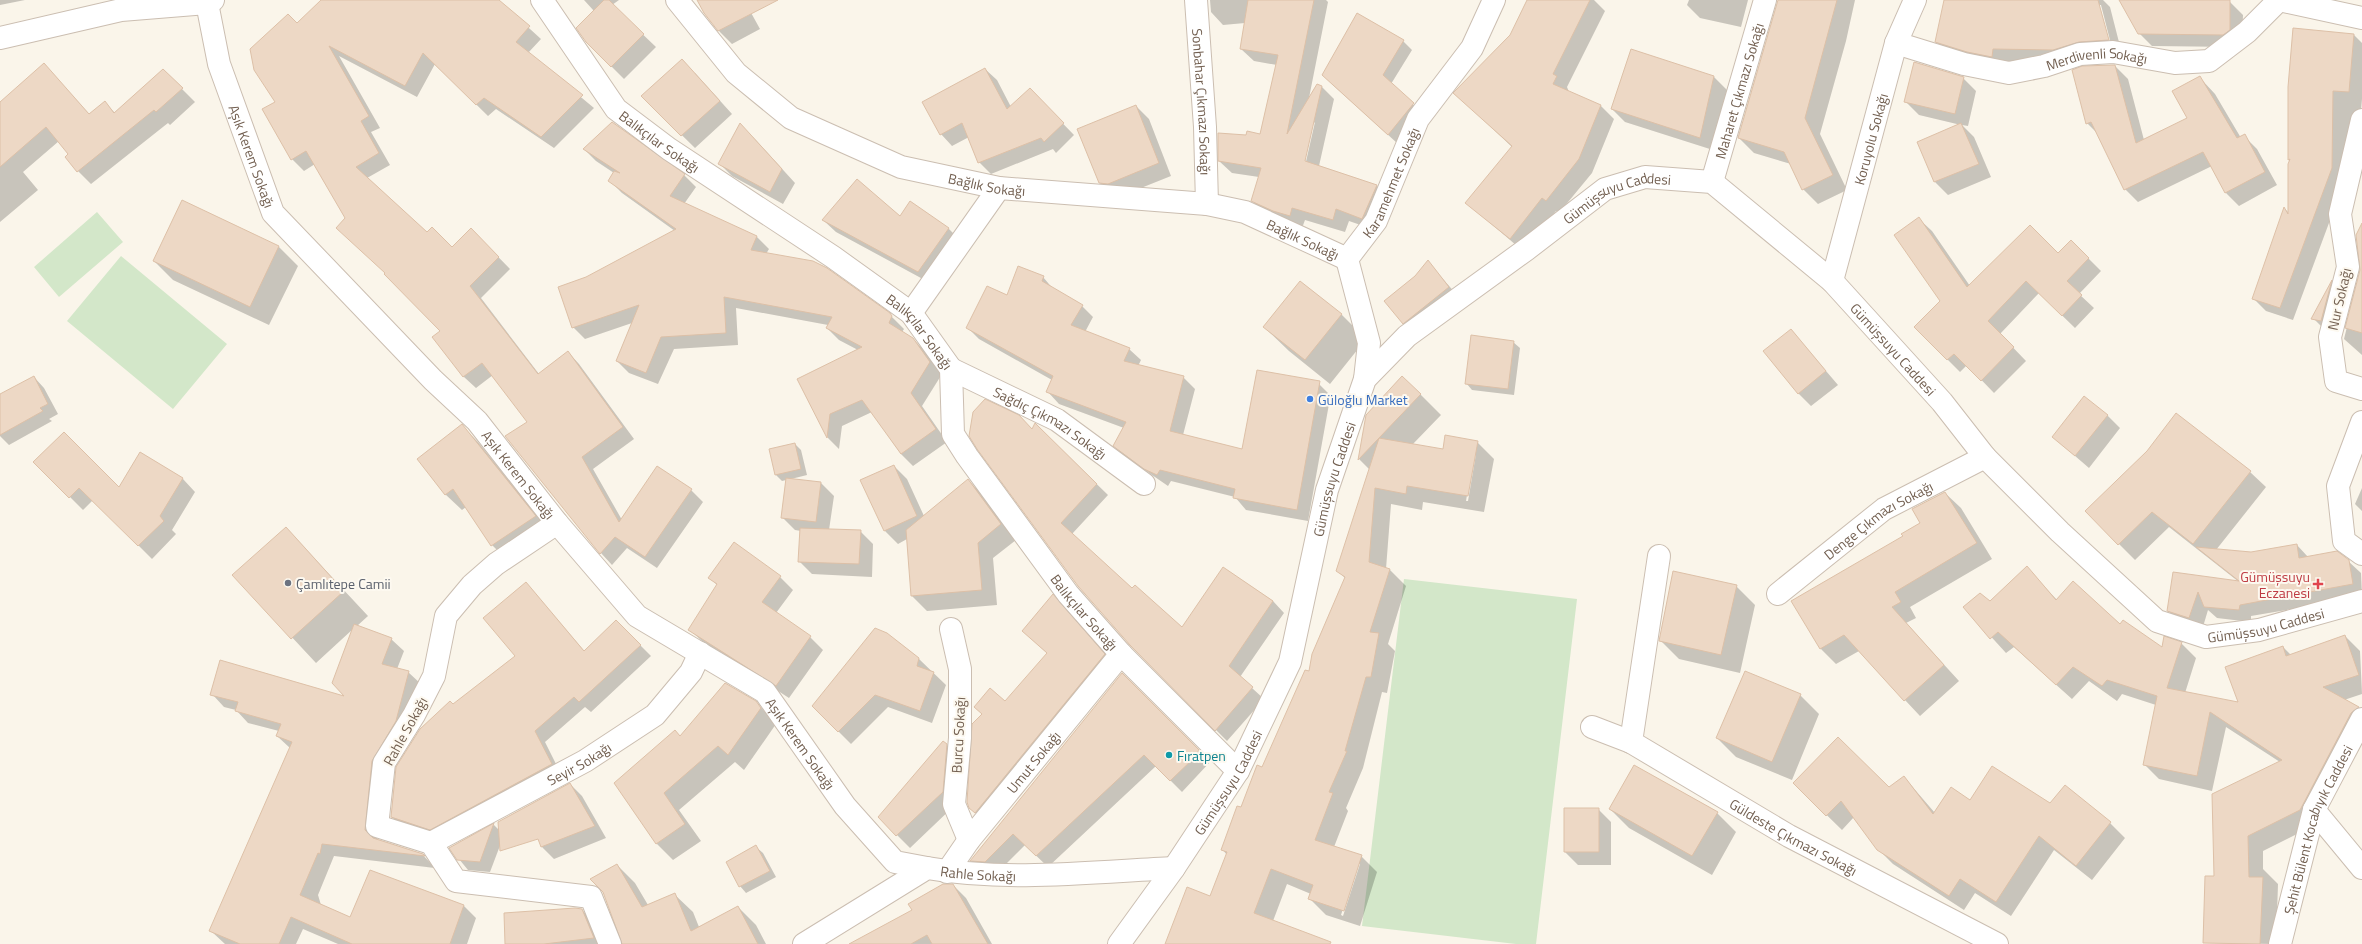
<svg xmlns="http://www.w3.org/2000/svg" width="2362" height="944" viewBox="0 0 2362 944" font-family="'Titillium Web',sans-serif">
  <style>
    .green { fill: #d3e7c9 }
    .shadow { fill: #0003; fill-rule: evenodd }
    .building { fill: #edd8c5; stroke: #ddc0a7 }
    .lines { fill: none; stroke-linecap: round; stroke-linejoin: round }
    .minor-casing { stroke: #cbbeb1; stroke-width: 24 }
    .minor { stroke: #fff; stroke-width: 22 }
    .shop-dot { fill: #3f7fe0; stroke: #fdf9f0; stroke-width: 1.5 }
    .worship-dot { fill: #6b7280; stroke: #fdf9f0; stroke-width: 1.5 }
    .health-dot { fill: #e0444e; stroke: #fdf9f0; stroke-width: 1.5 }
    .culture-dot { fill: #0f9aa8; stroke: #fdf9f0; stroke-width: 1.5 }
    .labels { text-anchor: middle; dominant-baseline: central; stroke-width: 4; stroke-linejoin: round; paint-order: stroke }
    .street-label { font-size: 14px; fill: #725f50; stroke: #fdf9f0 }
    .shop-label { font-size: 14px; fill: #366cbe; stroke: #fdf9f0; text-anchor: start }
    .health-label { font-size: 14px; fill: #be3a42; stroke: #fdf9f0; text-anchor: end }
    .worship-label { font-size: 14px; fill: #5b616d; stroke: #fdf9f0; text-anchor: start }
    .culture-label { font-size: 14px; fill: #0d838f; stroke: #fdf9f0; text-anchor: start }
  </style>
  <rect width="100%" height="100%" fill="#faf5ea"/>
  <path class="green" d="M97,212L123,242L59,297L34,267Z
    M121,256L227,344L173,409L67,321Z
    M1404,579L1577,599L1536,944H1516L1362,926Z"/>
  <path class="shadow" d="M0,0H25L0,5Z
    M323,0H498L541,39L528,53L594,108L554,148L496,109L488,116L435,64L417,97L339,56L380,128L371,132L390,165L367,178L427,233L452,248L471,229L510,269L481,298L539,374L568,352L579,364L634,439L593,469L622,520L658,467L691,490L703,502L657,568L627,548L612,565L601,553L506,436L529,422L493,375L476,388L464,377L434,337L442,331L386,273L346,218L315,164L304,171L292,159L277,102L297,24Z
    M584,0H619L612,5L656,47L624,79L586,41L594,11Z
    M700,0H744L760,29L732,44L719,31L698,1Z
    M1210,0H1326L1328,2L1309,98L1322,87L1334,99L1319,166L1377,186L1389,199L1375,230L1349,221L1345,232L1305,220L1302,228L1265,213L1252,201L1259,177L1232,173L1219,161L1247,136L1260,135L1277,65L1254,61L1241,49L1245,23L1223,25L1211,12ZM1315,122L1305,166L1303,165L1312,125Z
    M1528,0H1594L1605,11L1567,87L1569,92L1601,106L1614,119L1592,173L1559,213L1556,211L1524,252L1467,203L1512,147L1455,93L1511,36Z
    M1689,0H1748L1741,27L1700,18L1687,5Z
    M1779,0H1855L1846,41L1820,134L1847,190L1818,204L1803,189L1791,164L1754,153L1739,138Z
    M1946,0H2103L2110,7L2122,54L2007,63L1951,56L1936,42ZM2098,5H2101L2111,44L2109,45Z
    M2120,0L2230,2L2243,15L2242,43L2236,47L2152,46L2139,33Z
    M2354,35L2362,43V99L2357,154L2352,161L2293,320L2266,311L2253,298L2285,209L2289,213V159Z
    M1403,41L1412,50L1391,84L1422,113L1397,143L1332,84Z
    M44,65L90,115L105,103L115,113L163,70L195,102L170,125L168,123L91,184L78,171L69,154L59,141L23,172L38,190L0,222V103Z
    M2115,66L2128,79L2144,140L2189,118L2202,80L2215,94L2241,138L2244,136L2257,149L2277,185L2239,206L2226,193L2212,166L2138,202L2125,189L2098,134L2087,123Z
    M985,69L997,80L1011,107L1041,101L1074,135L1056,153L1053,149L991,174L979,162L969,137L952,146L941,134Z
    M695,73L732,114L695,148L642,96Z
    M1714,77L1727,90L1713,150L1625,122L1612,109Z
    M1963,78L1976,91L1968,126L1962,125L1974,137L1991,177L1948,195L1935,182L1919,142L1961,125L1919,115L1906,102Z
    M1136,106L1149,119L1171,176L1121,196H1113L1100,183Z
    M613,123L684,175L696,187L684,204L757,237L769,249L766,254L889,314L904,329L902,332L913,339L925,351L942,374L922,406L947,442L913,466L901,454L872,412L842,426L839,449L828,438L799,379L858,350L839,340L827,328L828,325L736,308L738,345L674,349L658,384L629,373L617,361L632,323L585,339L573,327L587,278L675,231L622,193L610,181L614,173L596,161L584,149Z
    M753,137L795,183L783,204L732,176L719,163Z
    M182,201L279,247L298,266L269,325L173,280L154,261Z
    M900,218L948,228L961,241L932,284L836,232L823,220Z
    M1919,219L1932,231L1970,286L2058,254L2071,241L2101,271L2079,294L2094,308L2075,328L2039,293L2000,334L2026,361L1994,393L1967,365L1960,372L1915,327L1941,302Z
    M2362,225V355L2344,339L2361,270Z
    M1428,262L1457,295L1416,336L1404,323Z
    M1043,277L1054,290L1082,306L1093,317L1085,332L1129,349L1141,360L1138,366L1183,377L1195,389L1183,435L1243,450L1317,382L1329,394V404L1308,521L1246,510L1235,497L1171,481L1168,486L1126,457L1114,446L1124,428L1059,404L1048,392L1052,380L979,339L968,328L1008,296Z
    M1300,282L1342,315L1366,339L1330,384L1289,351L1264,327Z
    M2332,282L2344,294L2326,331L2313,318Z
    M1791,330L1838,385L1811,406L1798,393Z
    M1513,342L1520,348L1514,395L1472,390L1466,383Z
    M34,377L44,388L58,414L49,419L52,421L9,445L0,436V395Z
    M1420,394L1441,415L1412,445L1444,450L1477,442L1494,459L1484,512L1423,502L1422,510L1391,504L1386,569L1390,570L1406,586L1388,644L1395,651L1387,693L1382,692L1363,768L1346,808L1348,811L1334,847L1361,856L1377,872L1360,926L1326,915L1310,899L1311,894L1287,884L1273,921L1309,944H1166L1211,897L1227,855L1222,849L1310,672L1346,579L1337,570L1370,470L1359,459L1367,416ZM1474,454H1476L1468,501H1466ZM1357,864H1360L1343,916L1341,915Z
    M2107,415L2120,428L2089,468L2053,437Z
    M1036,425L1108,495L1072,534L1132,590L1183,628L1223,568L1273,601L1284,613L1240,677L1264,699L1227,741L1131,645L1079,586L1033,431Z
    M462,426L478,442L551,532L508,561L492,545L466,507L462,510L445,494Z
    M795,444L801,450L807,475L791,479L821,483L834,496L829,530L860,531L873,544L872,577L812,574L799,561L801,531L795,530L782,517L786,480L782,481L776,475L770,450Z
    M141,453L183,479L195,492L172,530L176,534L152,559L93,500L83,510L35,462L119,488Z
    M894,466L907,479L924,516L968,480L983,495L1016,540L993,558L997,605L927,611L912,596L907,539L898,544L885,531L862,481Z
    M2250,472L2266,487L2216,550L2251,553L2297,545L2308,557L2348,561L2361,573L2362,597L2251,616V622L2217,618L2208,610L2202,630L2181,623L2168,611L2174,574L2239,582L2169,527L2135,560L2086,511Z
    M2362,488V511L2355,504Z
    M1945,493L1961,508L1992,559L1910,607L1916,618L1906,623L1959,681L1920,716L1859,651L1836,664L1821,649L1793,602L1904,537L1921,523Z
    M286,528L368,616L357,626L391,639L404,651L397,669L408,672L421,684L384,774L377,840L422,854L435,868L334,856L318,895L321,905L351,919L370,872L464,906L476,918L467,944H338L303,929L296,944H225L211,931L290,748L277,736L279,731L248,723L236,710L224,707L212,694L347,698L353,629L316,663L234,575Z
    M734,543L780,577L793,590L776,613L810,637L823,650L789,698L703,642L690,630L717,585L709,577Z
    M2027,568L2057,600L2120,625L2163,649L2181,643L2196,658L2185,693L2239,703L2283,647L2291,655L2345,636L2360,651L2362,694L2344,700L2362,711L2315,825L2263,851V869L2278,884L2276,944L2204,943L2216,877L2280,762L2226,727L2212,791L2159,779L2144,764L2156,705L2122,694L2117,701L2089,681L2072,699L2014,647L2006,653L1964,607L1990,603Z
    M526,583L585,652L616,621L651,656L591,712L585,707L545,742L562,776L441,840L403,828L392,817L453,705L516,656Z
    M1736,586L1755,605L1740,673L1679,659L1660,640Z
    M1065,608L1116,667L983,820L970,807L1048,654L1023,631Z
    M887,634L919,659L946,685L932,723L888,707L851,744L813,706Z
    M1122,674L1210,762L1182,792L1156,766L1048,867L1025,845L997,873L982,872L971,861Z
    M1800,695L1819,714L1792,780L1736,757L1717,738Z
    M756,702L776,724L744,770L735,762L679,810L701,841L673,860L657,844L615,783L680,737Z
    M946,744L959,758L955,805L910,848L879,817Z
    M1904,777L1935,813L1970,801L2051,804L2065,787L2110,823L2125,838L2092,880L2054,850L2011,916L1975,893L1964,910L1893,864L1878,849L1854,817L1842,830L1794,783L1889,789Z
    M570,784L582,796L606,838L554,859L542,847L534,826Z
    M1598,809L1611,822V865H1578L1565,852Z
    M1610,809L1717,813L1736,832L1712,875L1629,828Z
    M494,825L504,835L490,872L468,870L450,848Z
    M756,847L763,853L776,877L746,893L740,886L727,862Z
    M617,865L635,883L648,905L674,894L693,912L699,927L738,907L756,925L766,944H622Z
    M953,885L966,898L992,944H875L913,910Z
    M582,910L596,924L604,944H506Z"/>
  <path class="building" d="M321,0H499L530,26L516,42L583,95L541,137L484,98L476,105L423,53L405,86L329,46L369,116L361,121L379,153L356,167L427,232L432,227L452,247L471,228L499,257L470,286L538,374L568,351L623,427L582,457L619,522L657,466L692,489L645,557L615,537L600,554L505,436L527,422L482,363L463,377L432,337L440,331L384,274L385,273L336,228L345,218L306,151L291,160L262,109L275,102L254,70L250,49L288,14L297,23Z
    M604,0H609L644,34L611,67L586,42L576,28Z
    M697,0H778L718,31L704,13Z
    M1248,0H1314L1287,134L1317,84L1322,86L1305,161L1377,185L1362,219L1336,209L1333,220L1292,208L1290,216L1273,211L1251,201L1261,168L1218,161V133L1246,135L1247,131L1260,134L1278,55L1240,49Z
    M1527,0H1590L1553,74L1557,76L1553,84L1601,105L1579,159L1546,201L1542,198L1510,239L1465,203L1512,146L1453,93L1510,35Z
    M1778,0H1837L1805,118L1833,175L1802,190L1784,152L1738,138Z
    M1944,0H2098L2109,40L2079,42L2053,50L1993,49L1992,57L1967,52L1935,42Z
    M2119,0H2230V30L2223,35L2138,34Z
    M1357,13L1404,40L1383,75L1414,103L1388,135L1322,75Z
    M2293,28L2354,34L2349,92L2333,91L2332,168L2280,308L2252,299L2284,207L2288,214V164L2290,159L2288,160V87Z
    M1631,49L1714,76L1700,138L1611,109Z
    M682,59L720,101L681,136L641,96Z
    M1914,62L1964,77L1955,114L1904,102Z
    M44,63L89,114L105,101L114,113L163,69L183,88L156,112L154,110L77,172L65,157L68,154L46,127L0,167V102Z
    M2115,65L2136,143L2187,118L2172,91L2200,76L2237,138L2245,134L2265,172L2225,193L2203,152L2124,190L2091,122L2086,124L2072,70L2082,66Z
    M985,68L1007,109L1030,88L1064,123L1044,142L1041,138L978,163L962,123L940,135L922,102Z
    M1136,105L1159,163L1108,184L1099,183L1077,129Z
    M612,122L685,174L670,196L757,236L751,250L813,261L827,268L890,313L892,316L889,323L913,338L930,362L911,393L936,429L901,454L862,400L830,414L827,438L797,379L862,347L826,328L832,317L724,297L726,333L661,337L646,373L616,361L639,305L572,328L558,287L586,277L676,229L608,181L614,171L620,173L583,149Z
    M740,123L782,169L770,192L718,164Z
    M1961,123L1979,164L1934,182L1917,142Z
    M857,179L900,216L910,201L949,228L918,272L822,220Z
    M182,200L279,246L250,307L153,261Z
    M1919,217L1967,287L2030,225L2058,253L2071,240L2089,258L2067,281L2082,295L2062,316L2026,281L1988,321L2014,347L1981,381L1954,354L1947,360L1914,327L1940,301L1894,235Z
    M2362,223V333L2345,328L2360,270L2356,235Z
    M1428,260L1449,287L1403,324L1384,301L1415,276Z
    M1018,266L1044,276L1042,281L1083,305L1071,325L1130,348L1124,361L1184,376L1170,431L1242,449L1257,370L1320,381L1297,510L1233,498L1235,489L1160,470L1157,475L1144,469L1113,446L1126,422L1046,392L1053,376L966,328L987,286L1007,295Z
    M2332,280L2321,321L2311,319Z
    M1300,281L1342,314L1305,360L1263,327Z
    M1791,329L1826,371L1798,394L1763,351Z
    M1471,335L1514,341L1508,389L1465,384Z
    M34,376L48,404L40,408L43,411L0,435V394Z
    M1402,376L1421,394L1358,460L1366,415Z
    M2084,396L2108,415L2075,456L2052,437Z
    M985,399L1019,415L1032,429L1035,423L1036,424L1097,484L1061,523L1132,588L1135,585L1182,627L1223,567L1273,601L1229,666L1253,687L1215,731L1130,645L1078,586L977,449L969,436L973,412Z
    M2176,413L2251,471L2193,544L2152,512L2118,545L2085,511L2147,451Z
    M462,424L536,516L491,546L453,489L445,495L417,459Z
    M64,432L119,487L140,452L183,478L160,516L164,521L138,546L79,488L69,498L33,462Z
    M1445,435L1478,441L1468,496L1407,486L1406,494L1375,488L1369,562L1390,569L1370,632L1379,633L1371,677H1366L1345,751H1347L1329,792L1333,793L1315,840L1362,855L1344,911L1308,899L1313,885L1271,869L1254,913L1331,942L1330,944H1165L1187,887L1210,896L1227,852L1221,850L1237,806L1241,807L1257,765L1262,767L1305,670L1309,671L1312,654L1345,577L1336,571L1379,438L1443,449Z
    M795,443L801,469L775,475L769,449Z
    M894,465L917,516L884,531L860,480Z
    M786,478L821,482L816,522L781,518Z
    M968,479L1001,524L978,543L982,590L911,596L906,530Z
    M1945,492L1977,543L1895,592L1901,602L1892,607L1944,665L1904,701L1844,635L1820,649L1791,601L1903,536L1901,534L1920,523L1912,509Z
    M286,527L344,591L291,639L232,575Z
    M800,528L861,530L859,564L798,562Z
    M734,542L781,576L762,602L811,636L776,686L688,630L717,584L708,578Z
    M2297,544L2299,558L2337,551L2349,560L2353,584L2240,605L2239,610L2204,607L2198,592L2189,618L2167,611L2173,572L2239,581L2196,547L2251,552Z
    M2027,566L2056,600L2073,581L2120,624L2123,620L2162,647L2164,636L2182,642L2167,688L2238,702L2225,667L2283,646L2286,656L2345,635L2359,675L2323,687L2359,707L2351,713L2300,810L2248,836L2249,877H2263L2260,944L2203,943L2205,876H2214L2212,794L2282,760L2210,712L2197,776L2143,765L2157,696L2107,680L2102,686L2073,667L2056,685L1998,632L1990,639L1963,607L1980,593L1990,601Z
    M1673,571L1737,585L1721,655L1659,641Z
    M526,582L584,651L616,620L641,645L579,702L574,697L535,731L552,764L430,830L391,817L396,767L420,729L450,701L453,704L515,656L483,618Z
    M1053,594L1105,654L975,813L969,808L967,802L972,724L982,714L974,707L990,688L1005,701L1047,653L1022,631Z
    M354,624L392,638L382,664L409,671L396,721L372,761L365,830L373,838L423,854L425,856L322,844L320,854L318,853L300,895L350,917L370,870L464,905L450,944H352L291,917L279,944H240L209,931L292,742L276,736L281,724L235,711L238,702L210,695L220,660L344,696L332,683Z
    M875,628L887,633L919,658L917,666L934,672L920,711L875,695L838,732L812,706Z
    M1745,671L1801,694L1772,762L1716,738Z
    M1122,673L1199,750L1195,757L1170,781L1144,755L1036,856L1013,834L985,862L970,861Z
    M725,683L756,701L761,708L728,755L718,746L664,793L685,824L656,844L614,783L675,730L680,736Z
    M1838,737L1889,787L1904,776L1933,814L1951,787L1970,800L1992,766L2050,803L2065,785L2111,822L2076,866L2039,836L1996,902L1960,879L1949,896L1877,850L1841,801L1826,816L1793,783Z
    M943,741L947,744L943,792L896,836L878,817Z
    M1634,765L1718,812L1692,856L1609,809Z
    M570,783L595,826L541,847L538,839L500,851L498,822Z
    M1564,808H1599V852H1564Z
    M494,823L480,862L457,860L449,848Z
    M756,845L770,871L739,887L726,862Z
    M617,864L642,907L675,893L691,931L738,906L758,944H622L603,892L590,879Z
    M943,884H953L988,944H932L927,935L911,944H849L912,910L908,904Z
    M575,908L582,909L594,938L544,944H505L504,913Z"/>
  <g class="lines">
    <g class="minor-casing">
      <g id="minor">
        <path id="s1" d="M542,0L616,109L669,149L833,257L911,313L951,369L953,434L967,456L1068,594L1121,654L1238,771"/>
        <path id="s2" d="M677,0L736,73L791,118L901,167L999,188L1207,204L1245,212L1347,259"/>
        <path id="s3" d="M1196,0L1205,127L1207,204"/>
        <path d="M2279,0L2362,18"/>
        <path id="s4" d="M207,3L219,64L273,213L433,380L477,421L557,523L637,616L765,692L845,806L895,862L927,868"/>
        <path d="M0,38L121,10L207,3L213,0"/>
        <path id="s5" d="M1896,43L1964,64L2009,73L2044,66L2080,54L2113,52L2175,63L2209,61L2247,32L2279,0"/>
        <path d="M2362,120L2340,214L2348,267L2330,337L2336,381L2362,389"/>
        <path id="s6" d="M1712,182L1765,0"/>
        <path id="s7" d="M1347,259L1376,221L1418,119L1472,48L1494,0"/>
        <path d="M1347,259L1369,343L1365,379"/>
        <path id="s8" d="M1832,281L1896,43L1915,0"/>
        <path d="M911,313L999,188"/>
        <path id="s9" d="M951,369L1057,420L1144,484"/>
        <path d="M2362,422L2338,486L2344,541L2362,554"/>
        <path d="M557,523L496,564L472,585L446,616L434,676L414,715L384,763L377,826L431,843L456,881L591,897L610,944"/>
        <path id="s10" d="M1778,594L1884,509L1985,457"/>
        <path d="M951,629L960,669V738L954,804L969,840"/>
        <path id="s11" d="M1592,727L1631,742L1789,836L1997,944"/>
        <path d="M1631,742L1659,556"/>
        <path d="M2314,810L2362,868"/>
        <path id="s12" d="M431,843L585,761L655,715L691,672L700,653"/>
        <path id="s13" d="M947,872L969,840L1121,654"/>
        <path id="s14" d="M804,944L927,868C1007,882 1093,872 1174,868"/>
        <path id="s15" d="M1119,944L1174,868L1238,771L1290,662L1327,490L1365,379L1407,336L1527,249L1605,189L1645,177L1712,182L1832,281L1942,402L1985,457L2060,532L2157,621L2206,637L2259,630L2362,601"/>
        <path id="s16" d="M2280,944L2314,810L2362,719"/>
      </g>
    </g>
    <use href="#minor" class="minor"/>
  </g>
  <circle class="shop-dot" cx="1310" cy="399" r="4"/>
  <circle class="worship-dot" cx="288" cy="583" r="4"/>
  <path class="health-dot" d="M2316 578h4v4h4v4h-4v4h-4v-4h-4v-4h4z"/>
  <circle class="culture-dot" cx="1169" cy="755" r="4"/>
  <g class="labels">
    <g class="street-label">
      <text stroke="none"><textPath href="#s5" startOffset="207">Merdivenli Sokağı</textPath></text>
      <text stroke="none"><textPath href="#s6" startOffset="95">Maharet Çıkmazı Sokağı</textPath></text>
      <text stroke="none"><textPath href="#s3" startOffset="102">Sonbahar Çıkmazı Sokağı</textPath></text>
      <text stroke="none"><textPath href="#s8" startOffset="147">Koruyolu Sokağı</textPath></text>
      <text stroke="none"><textPath href="#s1" startOffset="186">Balıkçılar Sokağı</textPath></text>
      <text stroke="none"><textPath href="#s4" startOffset="160">Aşık Kerem Sokağı</textPath></text>
      <text stroke="none"><textPath href="#s7" startOffset="89">Karamehmet Sokağı</textPath></text>
      <text stroke="none"><textPath href="#s2" startOffset="373">Bağlık Sokağı</textPath></text>
      <text stroke="none"><textPath href="#s15" startOffset="939">Gümüşsuyu Caddesi</textPath></text>
      <text stroke="none"><textPath href="#s2" startOffset="697">Bağlık Sokağı</textPath></text>
      <text transform="translate(2339 299) rotate(-77)">Nur Sokağı</text>
      <text stroke="none"><textPath href="#s1" startOffset="510">Balıkçılar Sokağı</textPath></text>
      <text stroke="none"><textPath href="#s15" startOffset="1287">Gümüşsuyu Caddesi</textPath></text>
      <text stroke="none"><textPath href="#s9" startOffset="113">Sağdıç Çıkmazı Sokağı</textPath></text>
      <text stroke="none"><textPath href="#s4" startOffset="580">Aşık Kerem Sokağı</textPath></text>
      <text stroke="none"><textPath href="#s15" startOffset="519">Gümüşsuyu Caddesi</textPath></text>
      <text stroke="none"><textPath href="#s10" startOffset="125">Denge Çıkmazı Sokağı</textPath></text>
      <text stroke="none"><textPath href="#s1" startOffset="846">Balıkçılar Sokağı</textPath></text>
      <text stroke="none"><textPath href="#s15" startOffset="1779">Gümüşsuyu Caddesi</textPath></text>
      <text transform="translate(405 731) rotate(-61)">Rahle Sokağı</text>
      <text transform="translate(958 735) rotate(-87)">Burcu Sokağı</text>
      <text stroke="none"><textPath href="#s4" startOffset="976">Aşık Kerem Sokağı</textPath></text>
      <text stroke="none"><textPath href="#s12" startOffset="168">Seyir Sokağı</textPath></text>
      <text stroke="none"><textPath href="#s13" startOffset="140">Umut Sokağı</textPath></text>
      <text stroke="none"><textPath href="#s15" startOffset="195">Gümüşsuyu Caddesi</textPath></text>
      <text stroke="none"><textPath href="#s16" startOffset="121">Şehit Bülent Kocabıyık Caddesi</textPath></text>
      <text stroke="none"><textPath href="#s11" startOffset="230">Güldeste Çıkmazı Sokağı</textPath></text>
      <text stroke="none"><textPath href="#s14" startOffset="196">Rahle Sokağı</textPath></text>
    </g>
    <g class="shop-label">
      <text x="1318" y="399">Güloğlu Market</text>
    </g>
    <g class="health-label">
      <text x="2310" y="576">Gümüşsuyu<tspan x="2310" dy="16">Eczanesi</tspan></text>
    </g>
    <g class="worship-label">
      <text x="296" y="583">Çamlıtepe Camii</text>
    </g>
    <g class="culture-label">
      <text x="1177" y="755">Fıratpen</text>
    </g>
  </g>
</svg>
